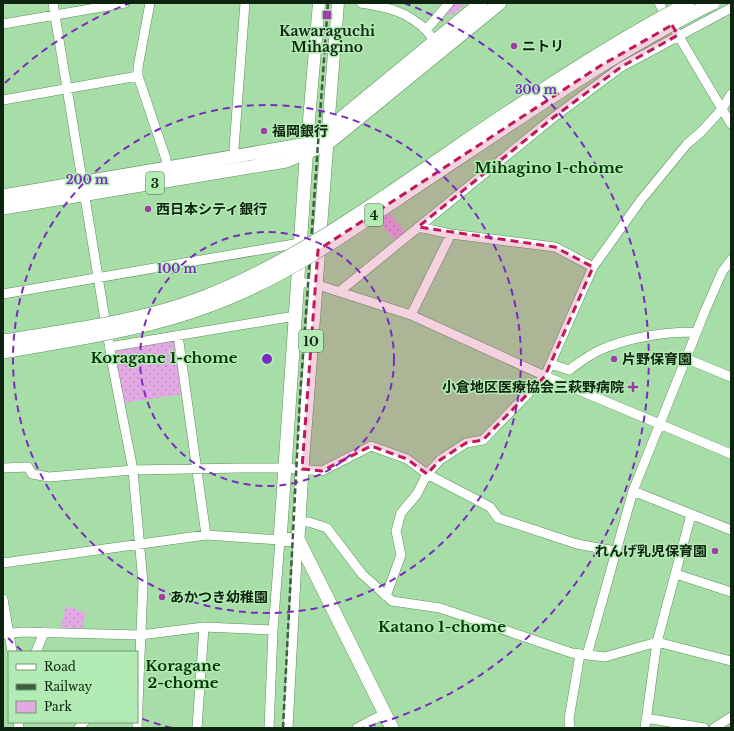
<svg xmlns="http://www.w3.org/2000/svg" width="734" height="731" viewBox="0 0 734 731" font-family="'Libre Baskerville','Noto Sans JP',serif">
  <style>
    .green { fill: url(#green-dots) }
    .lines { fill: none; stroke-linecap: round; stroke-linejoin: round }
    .minor-casing { stroke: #5c905d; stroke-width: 10 }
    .major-casing { stroke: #5c905d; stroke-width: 13 }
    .highway-casing { stroke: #5c905d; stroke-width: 14 }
    .minor { stroke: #fff; stroke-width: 9 }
    .major { stroke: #fff; stroke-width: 12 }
    .highway { stroke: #fff; stroke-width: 13 }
    .rail { stroke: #3f5e3f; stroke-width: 2.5; stroke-dasharray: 6 3; stroke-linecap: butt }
    .highway-bridge-casing { stroke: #5c905d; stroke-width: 14; stroke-linecap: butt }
    .highway-bridge { stroke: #fff; stroke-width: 13 }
    .marked { fill: #c2185b; fill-opacity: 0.2; stroke: #c2185b; stroke-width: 3; stroke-dasharray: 8 5; stroke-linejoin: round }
    .ring { fill: none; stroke: #7b2cbf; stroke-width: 2; stroke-dasharray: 7 5 }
    .poi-dot { fill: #9f3ea6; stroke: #b3ebb4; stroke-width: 1.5 }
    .labels { text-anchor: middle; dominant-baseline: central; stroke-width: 3; stroke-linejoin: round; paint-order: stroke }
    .shield { fill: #b3ebb4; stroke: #406041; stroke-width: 1 }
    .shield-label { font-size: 13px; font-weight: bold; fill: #0f2410 }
    .poi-label { font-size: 14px; font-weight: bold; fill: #0f2410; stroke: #b3ebb4; text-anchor: start }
    .neighbourhood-label { font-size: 15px; font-weight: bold; fill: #003605; stroke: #b3ebb4 }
    .centre { fill: #7b2cbf; stroke: #b3ebb4; stroke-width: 2 }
    .ring-label { font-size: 12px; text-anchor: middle; font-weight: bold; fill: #7b2cbf; stroke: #b3ebb4; stroke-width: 3; stroke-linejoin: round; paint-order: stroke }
  </style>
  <defs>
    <pattern id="green-dots" width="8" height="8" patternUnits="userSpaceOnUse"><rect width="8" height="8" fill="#e2a9e4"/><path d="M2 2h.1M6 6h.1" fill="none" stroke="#c191c3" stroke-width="1.8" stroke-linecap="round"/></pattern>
  </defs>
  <rect width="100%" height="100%" fill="#a7dea7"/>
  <path class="green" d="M450,3H466L454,14L439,16Z
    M375,196L405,232L395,240L362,204Z
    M177,340L183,394L123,403L115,350Z
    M66,606L86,613L82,630L61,627Z"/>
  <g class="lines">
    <g class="minor-casing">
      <path id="minor" d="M53,3L113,368L133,470L143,583L137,728
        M150,3L138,67V76L166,159L168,173
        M361,3C388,8 405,10 426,30
        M659,3L668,19
        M3,24L125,3
        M675,30L731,124
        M434,40L426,30L449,3
        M3,100L138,76
        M235,158L234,148L245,3
        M418,227L451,234L555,247L593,267
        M297,282L315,284L411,315L545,376L731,454
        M340,291L554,117L621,67L731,8
        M3,294L300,243
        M411,315L451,234
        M178,335L206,535
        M109,347L295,316
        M685,358L731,377
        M551,364L569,370C579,363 589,355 600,350C630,337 664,332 696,332
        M3,468L28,467L32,474L49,477L133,470L241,468H284L322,471L371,446L407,459L427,474L490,507L498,518L577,544L615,551
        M633,491L731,530
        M299,522H309L327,528L362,574L392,601L440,608L572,653L605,657L657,642L731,661
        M3,563L206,535L280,540L273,630L269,728
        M676,574L731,592
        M386,596L401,555L396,531L401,513L417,494L427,474L440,460L466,443L483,440L545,376L593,267L641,200L687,144L701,132L722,109L731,94
        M3,599L12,652
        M3,634L23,632L140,635L204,627L273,630
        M36,652L44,632
        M587,655L633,491L705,311L722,272L731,260
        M646,718L704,728
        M18,722L19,728
        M79,728L84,722
        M197,728L204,627
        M288,728L298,540
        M357,728L384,714
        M570,728L569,719L580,654
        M645,728L657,642L691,515
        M714,728L731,717"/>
    </g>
    <g class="major-casing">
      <path id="major" d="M328,129L338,3
        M307,144L319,3"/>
    </g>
    <g class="highway-casing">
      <path id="highway" d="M328,129L302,469L298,539L392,728
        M3,196L307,144L328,129L481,3
        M3,208L286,161L327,144L500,3
        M298,539L280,540L307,145"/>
    </g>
    <use href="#minor" class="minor"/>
    <use href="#major" class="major"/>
    <use href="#highway" class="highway"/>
    <path class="rail" d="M283,728L300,397L328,3"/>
    <g class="highway-bridge-casing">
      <path id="highway-bridge" d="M3,341C70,330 140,322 204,297C294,262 375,203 454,149C530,97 607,46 688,3
        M3,352C84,338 165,327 240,293C296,269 348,232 399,198C501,131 603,58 713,3"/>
    </g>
    <use href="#highway-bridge" class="highway-bridge"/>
  </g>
  <path class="marked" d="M672,25L678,35L621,67L554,117L418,227L555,247L593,267L545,376L483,440L466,443L440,460L427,474L407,459L371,446L322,471L302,469L318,250L600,66Z"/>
  <g class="ring">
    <circle cx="267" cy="359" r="127"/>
    <circle cx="267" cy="359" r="254"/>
    <path d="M172 728A381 381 0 0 1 140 718M22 651A381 381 0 0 1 5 635M5 83A381 381 0 0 1 130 3M404 3A381 381 0 0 1 362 728"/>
  </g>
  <g class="poi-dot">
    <rect x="322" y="10" width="10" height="10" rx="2"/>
    <circle cx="514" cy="46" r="4"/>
    <circle cx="264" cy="131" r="4"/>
    <circle cx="148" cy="209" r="4"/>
    <circle cx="614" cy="359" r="4"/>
    <path d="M631 381h4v4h4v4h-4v4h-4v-4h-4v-4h4z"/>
    <circle cx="715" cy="551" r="4"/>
    <circle cx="162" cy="597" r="4"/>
  </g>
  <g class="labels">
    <g class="shield">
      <rect x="146" y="172" width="18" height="22" rx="3"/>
      <rect x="365" y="204" width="18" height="22" rx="3"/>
      <rect x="299" y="330" width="24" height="22" rx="3"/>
    </g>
    <g class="shield-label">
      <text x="155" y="183">3</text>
      <text x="374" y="215">4</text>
      <text x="311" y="341">10</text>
    </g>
    <g class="poi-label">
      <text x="327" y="31" text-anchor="middle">Kawaraguchi<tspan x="327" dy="16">Mihagino</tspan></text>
      <text x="522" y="46">ニトリ</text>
      <text x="272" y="131">福岡銀行</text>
      <text x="156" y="209">西日本シティ銀行</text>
      <text x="622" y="359">片野保育園</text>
      <text x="624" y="387" text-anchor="end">小倉地区医療協会三萩野病院</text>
      <text x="707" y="551" text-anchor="end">れんげ乳児保育園</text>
      <text x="170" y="597">あかつき幼稚園</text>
    </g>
    <g class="neighbourhood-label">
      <text x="549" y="167">Mihagino 1-chome</text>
      <text x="164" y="357">Koragane 1-chome</text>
      <text x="442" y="626">Katano 1-chome</text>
      <text x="183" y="665">Koragane<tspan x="183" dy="17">2-chome</tspan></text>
    </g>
  </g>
  <circle cx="267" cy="359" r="6" class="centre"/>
  <g class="ring-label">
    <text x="536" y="94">300 m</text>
    <text x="87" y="184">200 m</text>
    <text x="177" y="273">100 m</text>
  </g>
  <rect width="734" height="731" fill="none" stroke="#0f2410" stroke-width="8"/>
  <rect x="8" y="651" width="130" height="72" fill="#b3ebb4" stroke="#719b72"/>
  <rect x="16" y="664" width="20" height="6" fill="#ffffff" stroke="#719b72"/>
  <text x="44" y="671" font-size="12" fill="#0f2410">Road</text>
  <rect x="16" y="684" width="20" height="6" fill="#3f5e3f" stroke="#719b72"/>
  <text x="44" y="691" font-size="12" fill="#0f2410">Railway</text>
  <rect x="16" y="701" width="20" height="12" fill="#e2a9e4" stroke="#719b72"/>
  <text x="44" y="711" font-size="12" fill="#0f2410">Park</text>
</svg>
